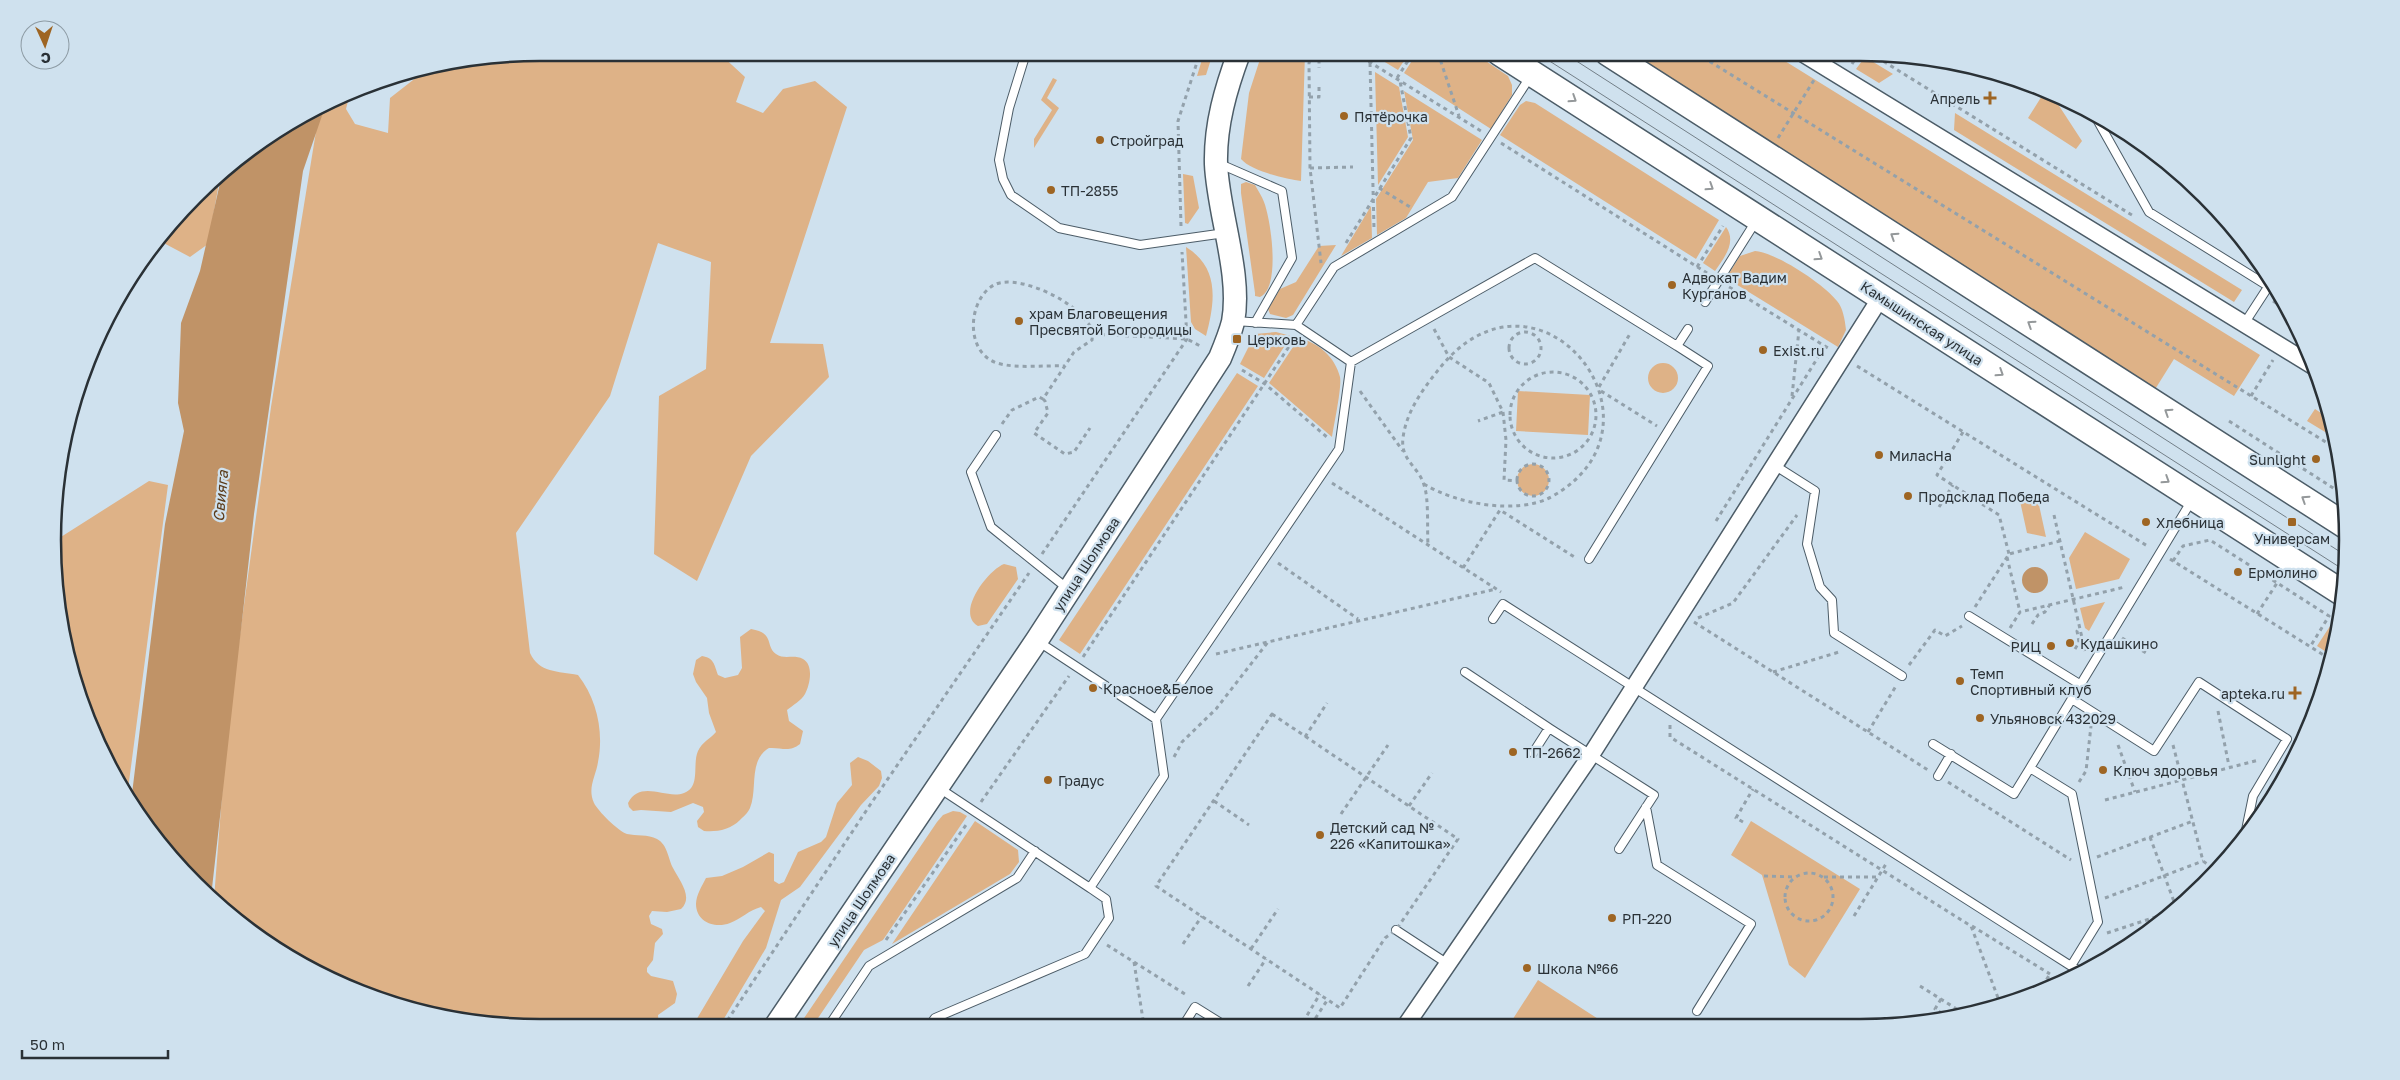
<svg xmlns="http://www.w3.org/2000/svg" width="2400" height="1080" viewBox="0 0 2400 1080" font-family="'Golos Text',sans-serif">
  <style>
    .green { fill: #deb287 }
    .water { fill: #c09367 }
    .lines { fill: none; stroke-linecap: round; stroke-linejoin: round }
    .lane-casing { stroke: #4c5c67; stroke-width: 10 }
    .street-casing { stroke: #4c5c67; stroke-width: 19 }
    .secondary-casing { stroke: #4c5c67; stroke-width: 25 }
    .primary-casing { stroke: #4c5c67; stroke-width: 28 }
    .path { stroke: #93a1ab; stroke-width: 3; stroke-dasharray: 4 4; stroke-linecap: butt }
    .lane { stroke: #fff; stroke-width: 8 }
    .street { stroke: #fff; stroke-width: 16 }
    .secondary { stroke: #fff; stroke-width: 22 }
    .primary { stroke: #fff; stroke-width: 25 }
    .tram { stroke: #737f88; stroke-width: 1 }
    .oneway { stroke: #94989a }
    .poi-dot { fill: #9e6523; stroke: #cfe1ee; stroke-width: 2 }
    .labels { text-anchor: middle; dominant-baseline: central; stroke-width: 4.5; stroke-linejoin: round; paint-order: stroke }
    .poi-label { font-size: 14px; fill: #2a3136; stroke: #cfe1ee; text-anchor: start }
    .street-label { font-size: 14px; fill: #2a3136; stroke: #cfe1ee }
    .water-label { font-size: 15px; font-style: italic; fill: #5a3a18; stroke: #cfe1ee }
    .rim { fill: none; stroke: #2a3136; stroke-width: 2.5 }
  </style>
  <rect width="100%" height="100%" fill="#cfe1ee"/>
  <path class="green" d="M540,53H719L745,77L736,102L763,113L783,89L815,81L847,107L770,343L823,344L829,377L751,456L697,581L654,554L659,396L706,369L711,262L658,243L610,396L516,533L530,653C539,673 558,671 578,675C597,699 604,732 598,762C596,776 587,788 594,803C598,811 618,831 627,834C636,836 648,834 657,839C668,845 668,859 673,868C679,880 694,897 681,909L667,912L652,911L649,916L651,924L662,929L663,934L655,943L653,960L647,968V972L651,976L673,981L677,994L675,1003L658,1015L659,1027C588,1027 517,1028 447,1018C381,1009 297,967 244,927C233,919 224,908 214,899L227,730L271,407L320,107L350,93L346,109L355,124L388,133L390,98L431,66L445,62Z
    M1204,53H1213L1206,75L1197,76Z
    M1262,53H1305L1301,181C1286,179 1251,171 1241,159L1249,93Z
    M1370,53H1409L1398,70Z
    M1417,53H1474L1508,76L1512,85V95L1491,129L1404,73Z
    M1630,53H1772L2260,355L2234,396L2174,359L2154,391Z
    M1865,57L1893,74L1879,83L1856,69Z
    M1375,72L1399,87L1408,137L1378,185Z
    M1053,78L1057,80L1047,98L1059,108L1034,148V139L1052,110L1041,100Z
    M1404,91L1482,140L1458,178L1428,182L1406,218L1377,235L1376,199L1413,140Z
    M2045,91L2052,95L2082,141L2076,149L2028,118Z
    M1526,101L1535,103L1719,220L1696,259L1500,135L1520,105Z
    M1955,113L2242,290L2234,302L1954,130Z
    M221,172L208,244L190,257L158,240L173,219Z
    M1183,174L1193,176L1199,208L1188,224L1185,223Z
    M1246,182L1255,185C1258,191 1262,196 1264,202C1271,220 1281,288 1260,297L1255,296V293L1241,193V184Z
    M1371,206L1372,238L1341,256Z
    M1726,227C1737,242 1724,258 1715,271L1703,263Z
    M1336,245L1293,315L1286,318L1270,314L1268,309L1280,289L1296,282L1319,246Z
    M1186,247C1220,268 1215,302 1206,336L1195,329L1191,322Z
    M1755,251C1775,252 1824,284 1837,301C1843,308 1845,320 1846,330L1838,347L1726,278L1740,256Z
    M1276,332L1291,336L1264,378L1240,364L1255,334Z
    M1299,338C1319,343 1335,357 1340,377C1342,387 1334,424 1332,437L1269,383Z
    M1648 378a15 15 0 1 1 30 0a15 15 0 1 1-30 0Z
    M1237,373L1258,386L1080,654L1059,640Z
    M1518,391L1590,395L1588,435L1516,431Z
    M2315,409L2332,420L2335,438L2307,421Z
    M1517 480a16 16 0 1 1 32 0a16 16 0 1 1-32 0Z
    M149,481L168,485L127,797C100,759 70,681 62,634C57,604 56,573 53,542Z
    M2018,492L2039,505L2046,537L2027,533Z
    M2085,532L2130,559L2119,579L2076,589L2069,558Z
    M1004,564L1016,567L1018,579L987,624L978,626C955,613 988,570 1004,564Z
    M2105,602L2089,631L2085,628L2080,608Z
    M2336,617L2340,619L2331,655L2317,646Z
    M751,629C775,633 765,646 776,654C784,660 794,654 803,659C814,665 810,685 805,694C801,701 793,705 787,710L789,721L803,731L800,744C789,753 781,747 769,748C748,760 758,789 750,808C748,813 743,817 740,820C730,830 717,832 704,831L698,827L697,821L704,812L703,807L693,803L671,812L641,810L633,811L629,807L628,803C641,779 666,800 684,793C701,787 692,764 698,751C702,742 710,739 716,732L709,713L707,698L696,682L693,674L696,660L702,656C714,658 714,664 718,675L725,678L738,675L742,668L740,637Z
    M858,757L868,761L881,771L882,778L879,786L861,805L800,887L781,900L766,948L719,1027H692L743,941L765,911L761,907C749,910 741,919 730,923C715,929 696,922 696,904C696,895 702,886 706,878L722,876L743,867L769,852L774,854V881L779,884L784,882L798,852L821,842L826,837L837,803L852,785L850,763Z
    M953,811L960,812L967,816L883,940L864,950L812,1027H798L937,822L943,815Z
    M975,821L1018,850L1019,862L1010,874L892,944Z
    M1751,821L1860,889L1805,978L1789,965L1762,875L1731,855Z
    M1538,980L1606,1024L1509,1025Z"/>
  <path class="water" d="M326,104L303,171L254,514L211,897L173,861L131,802L165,524L184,431L178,403L181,323L200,271L223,170L296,118Z
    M2022 580a13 13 0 1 1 26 0a13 13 0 1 1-26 0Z"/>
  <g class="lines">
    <g class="lane-casing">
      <path id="lane" d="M1026,53L1009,108L999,160L1003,179L1011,195L1059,228L1140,245L1225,233
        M2094,114L2149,212L2268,286
        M1220,164L1282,191L1292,258L1255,323
        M1705,302L1756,221
        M2244,324L2270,284
        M1296,325L1334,267L1452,197L1530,77
        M1351,362L1535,258L1677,346L1688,329
        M996,435L971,472L991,527L1068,589
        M1774,465L1815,491L1807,544L1820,587L1832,600L1834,633L1902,676
        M1589,559L1708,366L1677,346
        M1969,616L2081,685
        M1493,619L1503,604L2071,966L2098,922L2072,794L2030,768L2192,500
        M1039,642L1156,719
        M1465,672L1549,728
        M2072,699L2154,751L2199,682L2287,739L2253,796L2245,835L2239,844
        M1933,744L2014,794L2030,768
        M1533,753L1549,728L1654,795L1619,849
        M1938,776L1951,754
        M939,788L1090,888
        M1646,807L1657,865L1751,924L1697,1011
        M1396,930L1448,964
        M2071,966L2080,971
        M929,1026L935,1018L1085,954L1109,918L1106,899L1090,888L1164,776L1156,719L1339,449L1351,362L1296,325L1235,321
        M1183,1026L1195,1007L1224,1025
        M828,1027L869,966L1017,878L1035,851"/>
    </g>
    <g class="street-casing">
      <path id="street" d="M1802,53L2313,366
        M1406,1025L1591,755L1881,297"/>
    </g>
    <g class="secondary-casing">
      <path id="secondary" d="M775,1027L1037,640L1220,358C1225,346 1230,334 1233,322C1242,274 1218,213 1216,164C1215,125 1226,88 1239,53"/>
    </g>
    <g class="primary-casing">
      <path id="primary" d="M1500,53L2344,594
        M1608,53L2346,526"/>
    </g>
    <path class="path" d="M1313,53L1309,63L1310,168L1321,263
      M1314,53L1319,61V68
      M1355,53L1481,131
      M1438,53L1459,116
      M1696,53L2337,449
      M1870,53L2135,217
      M1370,63L1374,229
      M1852,64L1859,53
      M1397,78L1413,53
      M1309,97H1319V83
      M1778,138L1814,80
      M1501,143L1707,273
      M1310,168L1353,167
      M1379,188L1410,207
      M1181,226L1178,121L1200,53
      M1346,243L1411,138L1400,81
      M1697,267L1723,226
      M1729,287L1828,348
      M2273,301L2289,311
      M1434,329L1449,357L1489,383L1503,412L1478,421
      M1509 348a16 16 0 1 1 32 0a16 16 0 1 1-32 0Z
      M1093,334L1187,339L1202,347
      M1857,366L2149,547
      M1242,370L1265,384L1328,438
      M1510 415a43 43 0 1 1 86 0a43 43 0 1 1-86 0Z
      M1599,387L1631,332
      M1360,391L1403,451
      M1601,391L1657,426
      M1792,396L1799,330
      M2251,396L2273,360
      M1043,399L1045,401L1048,413L1034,433L1065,454L1074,452L1090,428
      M1503,412L1506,440L1504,480L1517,481
      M2229,421L2344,495
      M1002,424L1012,410L1039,397L1043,399L1074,352L1092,340L1093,329C1085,320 1079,311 1069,305C1054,293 1013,275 994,285C968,299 964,352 997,363C1017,369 1044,365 1065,366
      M1963,432L1937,475L1999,515L2009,554
      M1517 480a16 16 0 1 1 32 0a16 16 0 1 1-32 0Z
      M1332,483L1501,592
      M1424,484C1456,504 1517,515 1551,497C1682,425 1538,244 1439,369C1423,389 1406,412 1403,438C1400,460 1419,467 1424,485C1429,498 1427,530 1428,545
      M1939,507L1953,485
      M2054,515L2085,651
      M1716,521L1825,346
      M1042,554L1187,339L1182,252
      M2007,557L2020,612
      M2170,559L2330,659
      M2173,561L2183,546L2210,540L2329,616L2310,647
      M1278,563L1358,619
      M1463,568L1500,510L1576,558
      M1975,607L2009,554L2060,541
      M2257,614L2277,583
      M1698,618L1733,603L1797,515
      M1694,622L1928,770
      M2032,624L2038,615L2045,612L2049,606
      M2010,628L2020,612L2125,587
      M2122,638L2146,653
      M2075,649L2079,642L2077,631L2079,628
      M1216,654L1496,589
      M1083,657L1294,339
      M1909,665L1935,630L1945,636L1962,626
      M1773,672L1839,652
      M2218,711L2229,766
      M1272,714L1458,839L1396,930L1385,938L1340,1008L1156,886Z
      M1670,725V737L1971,926L2000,1003
      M1868,732L1896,686
      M1305,737L1327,703
      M2118,745L2135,792
      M2173,745L2203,861L2214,869
      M1174,757L1182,742L1216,709L1268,642
      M1948,782L2071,860
      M2079,782L2086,771L2091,726
      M2105,800L2259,760
      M1214,801L1249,825
      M981,802L1069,676
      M1409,806L1432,773
      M1341,814L1388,745
      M1743,822L1736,818L1753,789
      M2150,837L2176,907
      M2097,857L2193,821
      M1785 897a24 24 0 1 1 48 0a24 24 0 1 1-48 0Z
      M1764,876L1796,877
      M1824,877H1878
      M2105,898L2203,861
      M1854,916L1886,864
      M1972,926L2050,974
      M2107,933L2171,912
      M886,940L968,822
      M1183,944L1202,916
      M1107,945L1188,996
      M1251,949L1278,909
      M1134,962L1144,1026
      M1248,986L1266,959
      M1920,986L1963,1013
      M2038,993L2050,974
      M1941,999L1935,1009L1948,1017
      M1303,1022L1320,994
      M1311,1025L1328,999
      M723,1027L870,805L1029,573"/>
    <use href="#lane" class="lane"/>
    <use href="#street" class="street"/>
    <use href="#secondary" class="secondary"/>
    <use href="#primary" class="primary"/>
    <path class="tram" d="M1537,53L2344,570
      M1564,53L2345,555"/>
  </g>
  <defs><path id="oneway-chevron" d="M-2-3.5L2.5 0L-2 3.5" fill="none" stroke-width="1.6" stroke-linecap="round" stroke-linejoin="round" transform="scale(1.25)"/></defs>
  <g class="oneway">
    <use href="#oneway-chevron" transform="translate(1573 99) rotate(33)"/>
    <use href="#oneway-chevron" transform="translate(1710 187) rotate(33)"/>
    <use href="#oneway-chevron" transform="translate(1894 236) rotate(-147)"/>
    <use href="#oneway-chevron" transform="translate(1819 257) rotate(33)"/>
    <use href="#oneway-chevron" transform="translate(2031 324) rotate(-147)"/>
    <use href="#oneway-chevron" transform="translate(2000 373) rotate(33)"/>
    <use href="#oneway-chevron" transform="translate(2168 412) rotate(-147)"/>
    <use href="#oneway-chevron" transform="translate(2166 480) rotate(33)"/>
    <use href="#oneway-chevron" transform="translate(2305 499) rotate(-147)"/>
  </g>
  <g class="poi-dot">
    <path d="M1987.5 90.5h5v5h5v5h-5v5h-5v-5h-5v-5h5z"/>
    <circle cx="1344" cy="116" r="5"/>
    <circle cx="1100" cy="140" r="5"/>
    <circle cx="1051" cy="190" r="5"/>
    <circle cx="1672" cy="285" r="5"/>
    <circle cx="1019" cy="321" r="5"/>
    <rect x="1232" y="334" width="10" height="10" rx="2.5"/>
    <circle cx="1763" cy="350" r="5"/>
    <circle cx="1879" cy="455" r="5"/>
    <circle cx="2316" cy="459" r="5"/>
    <circle cx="1908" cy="496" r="5"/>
    <circle cx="2146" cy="522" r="5"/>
    <rect x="2287" y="517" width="10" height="10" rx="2.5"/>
    <circle cx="2238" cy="572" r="5"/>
    <circle cx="2070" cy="643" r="5"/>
    <circle cx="2051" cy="646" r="5"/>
    <circle cx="1960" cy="681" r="5"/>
    <circle cx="1093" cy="688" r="5"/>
    <path d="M2292.5 685.5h5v5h5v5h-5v5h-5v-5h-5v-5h5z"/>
    <circle cx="1980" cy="718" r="5"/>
    <circle cx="1513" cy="752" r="5"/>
    <circle cx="2103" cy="770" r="5"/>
    <circle cx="1048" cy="780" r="5"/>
    <circle cx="1320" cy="835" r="5"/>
    <circle cx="1612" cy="918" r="5"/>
    <circle cx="1527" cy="968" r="5"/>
  </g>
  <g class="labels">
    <g class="poi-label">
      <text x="1980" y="98" text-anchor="end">Апрель</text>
      <text x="1354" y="116">Пятёрочка</text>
      <text x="1110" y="140">Стройград</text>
      <text x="1061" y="190">ТП-2855</text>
      <text x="1682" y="277">Адвокат Вадим<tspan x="1682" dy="16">Курганов</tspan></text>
      <text x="1029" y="313">храм Благовещения<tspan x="1029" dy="16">Пресвятой Богородицы</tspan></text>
      <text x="1247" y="339">Церковь</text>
      <text x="1773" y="350">Exist.ru</text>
      <text x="1889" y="455">МиласНа</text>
      <text x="2306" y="459" text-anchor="end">Sunlight</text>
      <text x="1918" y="496">Продсклад Победа</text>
      <text x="2156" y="522">Хлебница</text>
      <text x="2292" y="538" text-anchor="middle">Универсам</text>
      <text x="2248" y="572">Ермолино</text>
      <text x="2080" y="643">Кудашкино</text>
      <text x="2041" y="646" text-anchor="end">РИЦ</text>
      <text x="1970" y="673">Темп<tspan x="1970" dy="16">Спортивный клуб</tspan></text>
      <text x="1103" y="688">Красное&amp;Белое</text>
      <text x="2285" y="693" text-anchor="end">apteka.ru</text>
      <text x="1990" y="718">Ульяновск 432029</text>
      <text x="1523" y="752">ТП-2662</text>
      <text x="2113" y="770">Ключ здоровья</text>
      <text x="1058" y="780">Градус</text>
      <text x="1330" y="827">Детский сад №<tspan x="1330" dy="16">226 «Капитошка»</tspan></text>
      <text x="1622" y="918">РП-220</text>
      <text x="1537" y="968">Школа №66</text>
    </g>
    <g class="street-label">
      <text transform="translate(1922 323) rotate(33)">Камышинская улица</text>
      <text transform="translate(1086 564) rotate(-57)">улица Шолмова</text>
      <text transform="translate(861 900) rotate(-56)">улица Шолмова</text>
    </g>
    <g class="water-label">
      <text transform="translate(220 496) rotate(-85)">Свияга</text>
    </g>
  </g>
  <path d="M0 0H2400V1080H0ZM540 61H1860A479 479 0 0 1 2339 540V540A479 479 0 0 1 1860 1019H540A479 479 0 0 1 61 540V540A479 479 0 0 1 540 61Z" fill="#cfe1ee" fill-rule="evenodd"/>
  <path class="rim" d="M540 61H1860A479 479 0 0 1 2339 540V540A479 479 0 0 1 1860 1019H540A479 479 0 0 1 61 540V540A479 479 0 0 1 540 61Z"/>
  <g transform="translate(45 45) rotate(177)"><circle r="24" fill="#cfe1ee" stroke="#8d9ba4"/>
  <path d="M0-4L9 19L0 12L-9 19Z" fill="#9e6523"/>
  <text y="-8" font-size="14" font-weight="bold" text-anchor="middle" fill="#2a3136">С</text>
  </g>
  <path d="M22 1050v8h146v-8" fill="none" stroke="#2a3136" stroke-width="2.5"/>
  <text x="30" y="1050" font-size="15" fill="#2a3136" stroke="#cfe1ee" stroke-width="4" paint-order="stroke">50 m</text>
</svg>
